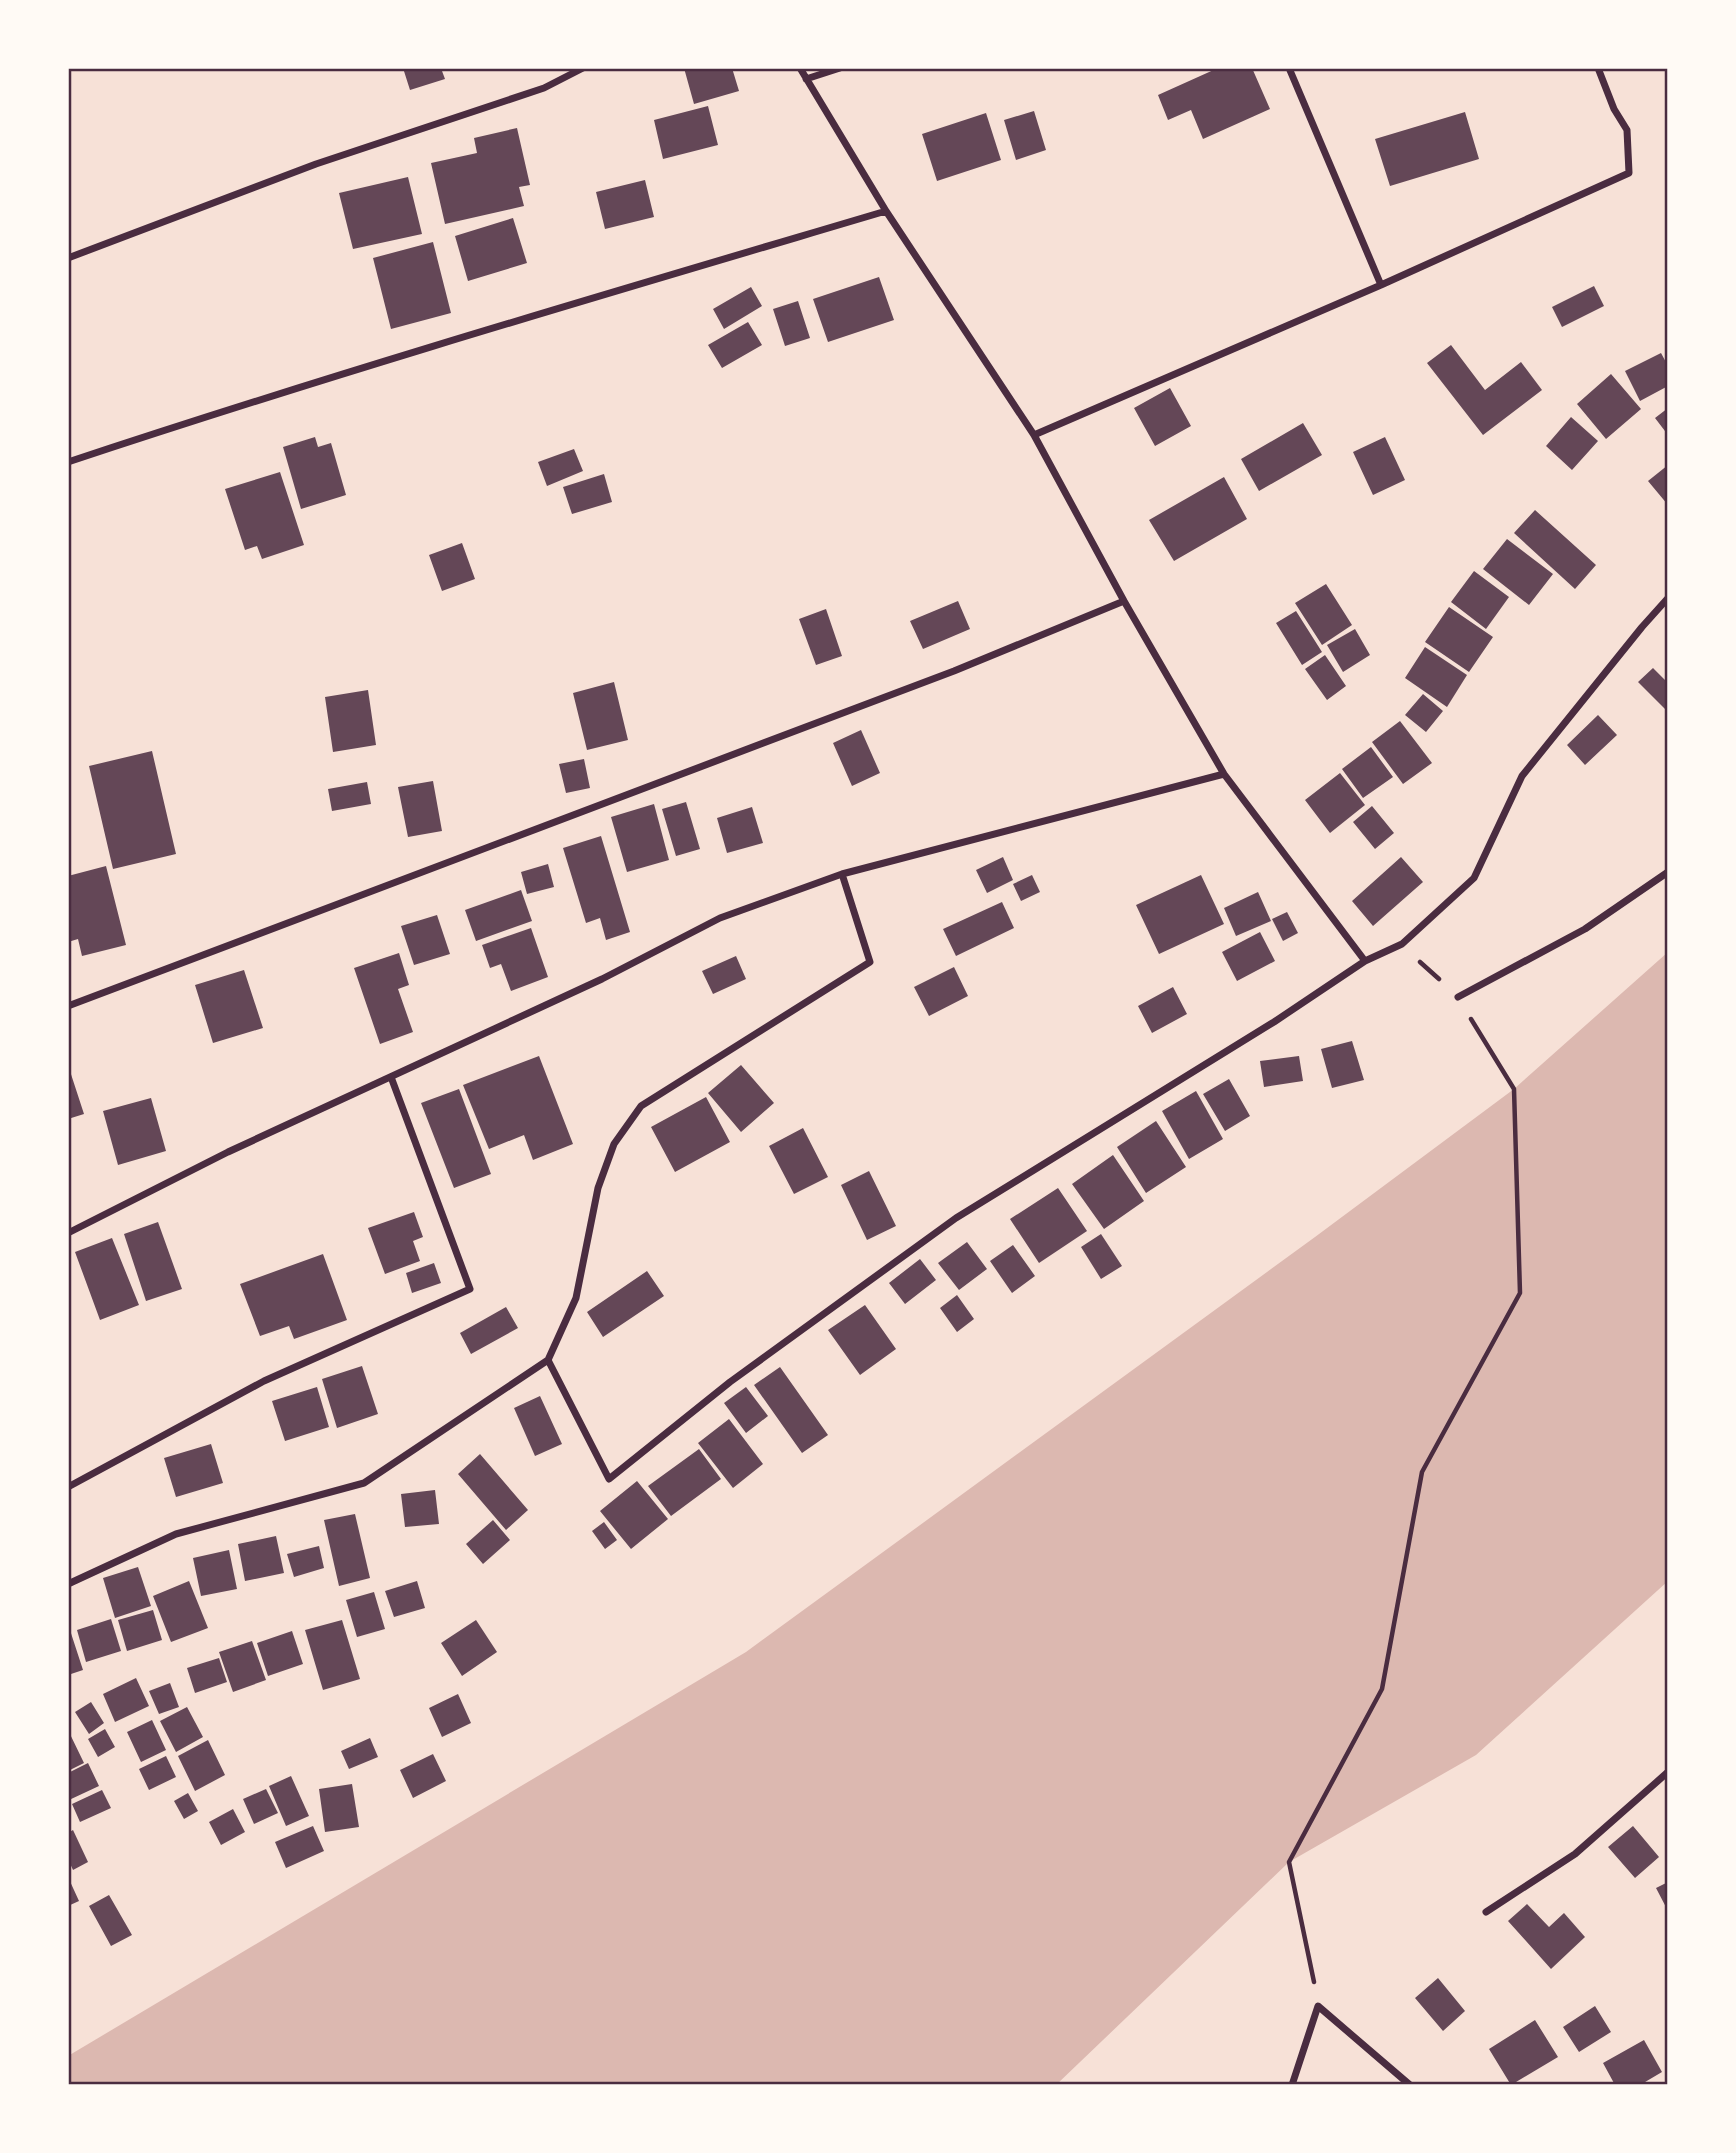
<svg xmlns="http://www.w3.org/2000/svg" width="1736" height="2153" viewBox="0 0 1736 2153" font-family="'DejaVu Sans',sans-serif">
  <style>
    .water { fill: #dcb8b0 }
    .building { fill: #644757 }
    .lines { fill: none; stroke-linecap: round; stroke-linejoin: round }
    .path { stroke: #4a2c40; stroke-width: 4.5 }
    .minor { stroke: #4a2c40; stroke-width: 7 }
    .neatline { fill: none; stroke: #4a2c40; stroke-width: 2.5 }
  </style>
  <rect width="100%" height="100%" fill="#f7e1d7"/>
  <path class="water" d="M1668,952V1581L1476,1755L1289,1862L1056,2085H68V2056L746,1652L1315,1237L1514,1089Z"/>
  <path class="building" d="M403,68H449V69L442,71L445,79L410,90Z
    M684,68H732L739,91L694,104Z
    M1218,68H1252L1270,109L1203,139L1191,110L1168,120L1158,95Z
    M708,106L718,145L663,159L654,120Z
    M1034,111L1046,150L1016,160L1004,120Z
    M1465,112L1479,159L1390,186L1375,139Z
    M986,113L1001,160L937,181L922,134Z
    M517,128L530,185L519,187L524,206L445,224L431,163L477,153L474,138Z
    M408,177L422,234L353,249L339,193Z
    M645,180L654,217L605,229L596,192Z
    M513,218L527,263L468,281L455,236Z
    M433,242L451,313L391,329L373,258Z
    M879,277L894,320L828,342L813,299Z
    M1594,286L1604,306L1562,327L1552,307Z
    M751,287L762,306L724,329L713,309Z
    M798,301L810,338L785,346L773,309Z
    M748,322L762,345L722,368L708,345Z
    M1451,345L1485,390L1521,362L1542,390L1483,435L1427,363Z
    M1661,353L1668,366V386L1640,401L1625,371Z
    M1611,374L1641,409L1606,439L1577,404Z
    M1170,388L1191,426L1155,446L1134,408Z
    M1668,408V435L1655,418Z
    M1571,417L1598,441L1572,470L1546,446Z
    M1303,423L1322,455L1259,491L1241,459Z
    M315,437L318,447L331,443L346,495L301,509L283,447Z
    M1385,437L1405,480L1373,495L1353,452Z
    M574,449L583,471L547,486L538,462Z
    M1668,465V505L1648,481Z
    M280,472L304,545L262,559L257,546L245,550L225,489Z
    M604,474L612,502L572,514L563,487Z
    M1224,477L1247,519L1174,561L1149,520Z
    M1535,510L1596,565L1575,589L1514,533Z
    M1507,539L1553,574L1529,605L1483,569Z
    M462,543L475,579L442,591L429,555Z
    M1474,571L1509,597L1486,629L1451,602Z
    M1326,584L1352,625L1322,645L1295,603Z
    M958,601L970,629L923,649L910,621Z
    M1449,607L1493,637L1469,672L1425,642Z
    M826,609L842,656L816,665L799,619Z
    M1296,611L1322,652L1302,665L1276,623Z
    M1355,629L1370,655L1343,672L1327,645Z
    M1425,647L1467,675L1447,707L1405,678Z
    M1325,655L1346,686L1327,700L1305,669Z
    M1653,668L1668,683V712L1638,682Z
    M614,682L628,740L587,750L573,693Z
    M368,690L376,745L333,752L325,697Z
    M1423,694L1443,711L1426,732L1405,715Z
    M1598,715L1617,735L1585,765L1567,745Z
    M1400,721L1432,763L1403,784L1372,742Z
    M861,730L880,773L852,786L833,743Z
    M1371,747L1393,777L1363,798L1342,769Z
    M152,751L176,854L113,869L89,766Z
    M584,759L590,788L566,793L559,764Z
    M1340,773L1365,805L1330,833L1305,800Z
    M433,781L442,831L408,837L398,787Z
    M367,782L371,804L332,811L328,789Z
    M686,802L700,849L676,856L662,809Z
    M654,804L669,860L627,872L611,817Z
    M1372,806L1394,833L1375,849L1353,822Z
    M752,807L763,843L727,853L717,818Z
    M601,836L630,932L606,940L600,918L586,923L563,848Z
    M1003,857L1013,880L987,893L976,870Z
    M1401,857L1423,882L1373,926L1352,901Z
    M548,864L554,887L527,894L521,872Z
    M106,866L126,945L82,956L78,939L68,942V876Z
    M1032,875L1040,892L1021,901L1013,884Z
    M1201,875L1224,924L1159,954L1136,905Z
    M521,890L532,921L476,941L465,910Z
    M1258,892L1271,921L1236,936L1224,908Z
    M1002,902L1014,928L956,956L943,929Z
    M1287,912L1298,933L1283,941L1272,919Z
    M437,915L450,954L414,965L401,926Z
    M531,928L548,977L511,991L501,964L490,968L482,945Z
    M1260,932L1275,961L1237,981L1222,952Z
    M399,953L409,985L398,989L413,1032L380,1044L354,968Z
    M736,956L746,979L713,994L702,971Z
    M954,967L968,996L929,1016L914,987Z
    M244,970L263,1028L213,1043L195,985Z
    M1173,987L1187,1014L1152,1033L1138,1006Z
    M1352,1041L1364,1080L1332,1088L1321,1049Z
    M539,1056L573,1144L533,1160L524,1135L489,1149L463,1085Z
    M1299,1056L1303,1081L1264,1087L1260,1061Z
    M68,1065L84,1114L68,1119Z
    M741,1065L774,1103L741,1132L708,1093Z
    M1229,1079L1250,1116L1225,1131L1203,1094Z
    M459,1089L491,1174L454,1188L421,1103Z
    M1196,1091L1223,1139L1189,1159L1162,1111Z
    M706,1097L730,1142L675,1172L651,1127Z
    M151,1098L166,1151L118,1165L103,1111Z
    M1156,1121L1186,1167L1146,1193L1117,1147Z
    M803,1128L828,1177L794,1194L769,1146Z
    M1113,1155L1144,1201L1104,1229L1072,1184Z
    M869,1171L896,1226L867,1240L841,1185Z
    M1058,1188L1087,1231L1039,1263L1010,1219Z
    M414,1212L423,1237L413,1241L420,1261L385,1274L368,1228Z
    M158,1222L182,1289L146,1301L124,1234Z
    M1101,1234L1122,1266L1101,1279L1081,1247Z
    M112,1238L139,1305L100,1320L75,1252Z
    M967,1242L987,1269L959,1290L938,1263Z
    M1013,1245L1035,1276L1012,1293L990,1261Z
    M323,1254L347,1320L294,1339L289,1326L260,1336L240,1284Z
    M920,1259L936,1280L905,1304L889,1283Z
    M434,1263L441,1283L412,1293L406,1273Z
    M647,1271L664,1296L603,1337L587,1312Z
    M957,1295L974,1319L957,1332L940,1308Z
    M865,1305L896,1349L860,1375L828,1330Z
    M506,1307L518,1328L471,1354L460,1333Z
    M362,1366L378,1414L337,1428L322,1379Z
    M780,1367L828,1435L802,1453L754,1385Z
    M317,1387L329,1427L285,1441L272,1401Z
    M746,1387L768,1416L746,1433L724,1403Z
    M540,1396L562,1444L535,1456L514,1408Z
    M729,1419L763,1464L733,1488L698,1443Z
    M211,1444L223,1483L176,1497L164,1458Z
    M699,1449L721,1479L671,1516L648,1486Z
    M480,1454L528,1510L506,1530L458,1474Z
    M637,1481L668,1519L631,1549L600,1511Z
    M435,1490L439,1524L405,1527L401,1494Z
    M355,1514L370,1578L339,1586L324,1520Z
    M493,1520L510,1540L483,1564L466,1544Z
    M604,1522L617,1540L605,1549L592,1531Z
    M276,1536L284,1573L245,1581L238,1544Z
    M319,1546L324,1568L294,1577L287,1554Z
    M229,1550L237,1589L201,1596L193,1558Z
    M138,1567L151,1606L115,1618L103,1578Z
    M189,1581L208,1628L171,1642L153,1596Z
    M417,1581L425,1608L394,1617L385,1591Z
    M374,1592L385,1629L357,1637L346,1600Z
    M153,1610L162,1640L127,1651L118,1620Z
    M111,1619L121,1651L86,1662L77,1630Z
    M342,1620L360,1679L323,1690L305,1630Z
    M476,1620L497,1652L462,1676L441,1643Z
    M68,1624L83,1670L68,1675Z
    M292,1631L303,1664L268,1676L257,1643Z
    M252,1641L266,1680L233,1692L219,1652Z
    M219,1658L227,1682L195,1693L187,1668Z
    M136,1678L149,1706L115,1722L103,1694Z
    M170,1683L179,1707L159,1714L149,1691Z
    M458,1694L471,1723L442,1737L429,1708Z
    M91,1702L104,1723L89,1734L75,1712Z
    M187,1707L203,1737L176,1752L160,1721Z
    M152,1720L166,1750L141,1762L127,1732Z
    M105,1729L115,1747L98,1757L88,1739Z
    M68,1730L84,1763L68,1771Z
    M370,1738L378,1757L349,1769L341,1751Z
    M208,1740L225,1775L195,1791L178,1756Z
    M433,1754L446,1781L413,1798L400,1770Z
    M166,1756L176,1777L149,1790L139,1769Z
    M88,1763L99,1786L69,1800L68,1773Z
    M291,1776L309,1816L286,1826L269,1786Z
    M352,1784L359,1827L325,1832L319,1789Z
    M266,1789L278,1813L254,1824L243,1799Z
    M102,1790L111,1808L80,1822L72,1804Z
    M188,1793L198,1811L184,1819L174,1801Z
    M233,1809L245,1832L221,1845L209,1822Z
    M313,1826L324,1851L286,1868L275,1842Z
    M1633,1826L1659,1857L1635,1878L1608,1847Z
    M73,1830L88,1862L73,1870L68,1859V1833Z
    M68,1877L79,1901L68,1906Z
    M1668,1882V1911L1656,1888Z
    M109,1895L132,1935L111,1946L89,1906Z
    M1527,1904L1549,1927L1564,1913L1585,1937L1551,1969L1508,1921Z
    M1438,1978L1465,2011L1443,2031L1415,1998Z
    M1595,2006L1611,2032L1579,2052L1563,2027Z
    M1535,2020L1558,2057L1511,2085L1489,2049Z
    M1644,2040L1662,2072L1640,2085H1615L1603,2063Z"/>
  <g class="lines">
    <path class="path" d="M1420,962L1439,979
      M1314,1982L1289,1862L1382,1689L1422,1472L1520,1293L1514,1089L1471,1019"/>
    <path class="minor" d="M800,68L886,211L1034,435L1124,601L1224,774L1365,961
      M806,79L840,68
      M68,258L316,164L544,88L583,68
      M1381,285L1629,173L1627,130L1614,109L1598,68
      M1034,435L1381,285L1289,68
      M68,462C339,372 613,292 886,211
      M1458,997L1585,929L1668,872
      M68,1006L954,671L1124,601
      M68,1233L228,1152L602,979L720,918L842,874L1224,774
      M548,1360L576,1298L598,1188L614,1144L641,1106L870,962L842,874
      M68,1487L264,1381L470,1289L391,1077
      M68,1584L176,1534L364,1483L548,1360L609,1479L730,1382L956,1218L1274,1022L1365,961L1402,944L1474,878L1522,776L1642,627L1668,598
      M1486,1912L1575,1854L1668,1772
      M1292,2085L1318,2006L1410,2085"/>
  </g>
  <rect width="1736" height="2153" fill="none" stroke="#fffaf5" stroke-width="140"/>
  <rect x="70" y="70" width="1596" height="2013" class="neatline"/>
</svg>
